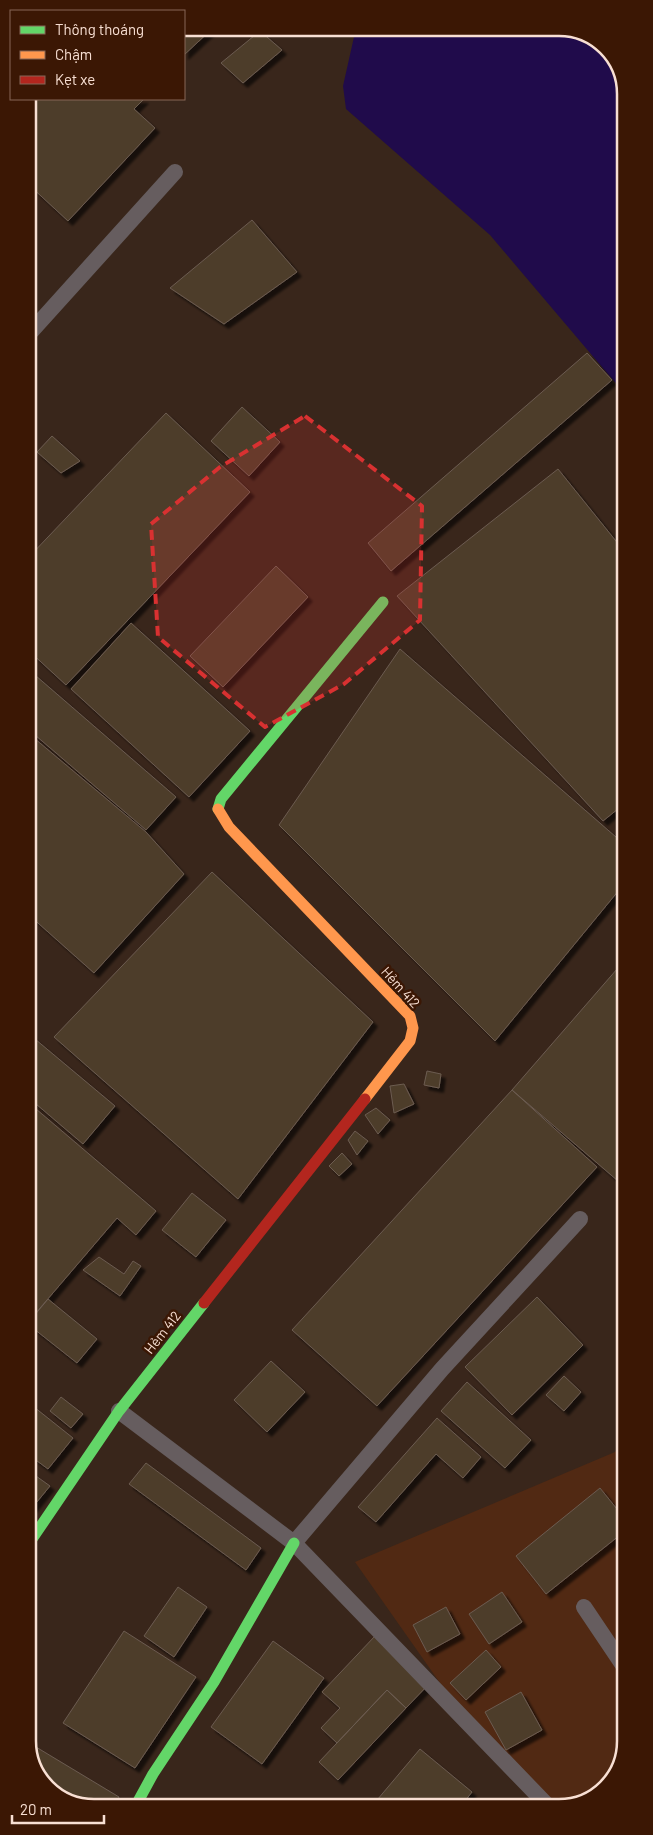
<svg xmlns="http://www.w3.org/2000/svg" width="653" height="1835" viewBox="0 0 653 1835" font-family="Barlow,sans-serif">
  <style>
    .built { fill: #512913 }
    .water { fill: #200b4b }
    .building { fill: #4d3c2c; stroke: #6c5c50; filter: url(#shadow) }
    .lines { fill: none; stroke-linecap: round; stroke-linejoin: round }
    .lane { stroke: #665d5f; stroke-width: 16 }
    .fast { stroke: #63d668; stroke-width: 11 }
    .slow { stroke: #ff974d; stroke-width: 11 }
    .jam { stroke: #b3261e; stroke-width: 11 }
    .marked { fill: #d83131; fill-opacity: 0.2; stroke: #d83131; stroke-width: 4; stroke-dasharray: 10 6; stroke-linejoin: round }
    .labels { text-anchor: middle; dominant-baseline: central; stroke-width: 5; stroke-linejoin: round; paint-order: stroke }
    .street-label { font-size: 14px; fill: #f8dfd3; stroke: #3b1704 }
    .rim { fill: none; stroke: #f8dfd3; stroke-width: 2.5 }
  </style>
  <defs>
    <filter id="shadow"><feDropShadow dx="4.5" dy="4.5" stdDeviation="1" flood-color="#0009"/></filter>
  </defs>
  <rect width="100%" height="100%" fill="#39261b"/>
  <path class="built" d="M625,1439V1741L612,1782L576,1805H547L497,1764L355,1562L615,1452Z"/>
  <path class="water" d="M356,28H563L600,41L623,77L624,393L490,235L346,109L343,86Z"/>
  <path class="building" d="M184,28H213L184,55Z
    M260,31L282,50L243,83L221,63Z
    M28,99H144L134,109L155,128L68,221L28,184Z
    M252,220L297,272L224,324L170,288Z
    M587,353L612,380L391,571L368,543Z
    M242,407L280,442L249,476L211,441Z
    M166,413L250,492L66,685L28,650V558Z
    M52,436L80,461L61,473L37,452Z
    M558,469L624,551V804L603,821L397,596Z
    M276,566L308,597L223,687L190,656Z
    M131,623L250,731L189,797L71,689Z
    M400,649L624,844V884L495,1041L279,825Z
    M28,669L176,797L146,830L28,729Z
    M28,733L146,832L184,874L94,973L29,915Z
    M212,872L373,1022L238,1199L54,1037Z
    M624,961L625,1187L512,1090Z
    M29,1034L115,1106L83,1144L29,1098Z
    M427,1071L441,1074L439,1088L424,1085Z
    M404,1084L414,1104L394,1113L390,1086Z
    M512,1090L597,1167L377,1406L292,1330Z
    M29,1103L156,1211L136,1235L117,1218L29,1321Z
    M376,1108L390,1120L378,1134L365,1115Z
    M355,1131L368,1141L357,1155L348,1140Z
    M342,1153L352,1164L339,1176L329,1166Z
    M192,1193L226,1220L196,1257L162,1230Z
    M99,1257L124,1274L133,1261L141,1266L120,1296L83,1270Z
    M537,1297L583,1345L512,1415L465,1367Z
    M48,1299L97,1339L77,1363L29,1325V1322Z
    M271,1361L305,1392L267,1432L234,1400Z
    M564,1376L581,1392L564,1411L546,1395Z
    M467,1382L531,1440L505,1468L441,1411Z
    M61,1397L83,1414L71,1428L50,1411Z
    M34,1407L73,1438L48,1469L29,1455V1413Z
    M437,1418L481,1457L463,1478L436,1454L376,1522L358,1507Z
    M146,1463L261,1548L246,1570L129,1484Z
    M29,1471L50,1486L32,1508L30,1506Z
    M600,1488L625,1519V1531L546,1594L516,1556Z
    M178,1587L207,1607L174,1657L144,1636Z
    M502,1592L522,1622L489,1644L469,1614Z
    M446,1607L460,1634L427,1652L413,1625Z
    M124,1631L196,1677L135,1768L63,1723Z
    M375,1636L428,1685L406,1708L387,1690L337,1743L321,1728L340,1708L322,1692Z
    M273,1641L324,1678L262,1764L211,1727Z
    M486,1650L501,1667L466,1700L450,1683Z
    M387,1690L406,1708L338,1780L319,1762Z
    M521,1692L542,1730L506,1750L485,1712Z
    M36,1747L119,1797L113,1807H90L53,1794L30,1758Z
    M420,1749L472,1792L461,1806H372Z"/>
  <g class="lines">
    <path class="lane" d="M28,335L175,172
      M119,1411L294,1543L442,1369L580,1219
      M294,1543L547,1805
      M584,1607L625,1668"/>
    <path class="fast" d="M218,809L221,799L383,602
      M30,1542L119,1411L204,1303
      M135,1807L153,1774L214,1682L294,1543"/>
    <path class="slow" d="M218,809L229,827L410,1016L413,1028L410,1041L365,1099"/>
    <path class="jam" d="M204,1303L365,1099"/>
  </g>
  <path class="marked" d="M305,416L422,506L420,620L344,684L265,727L158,637L151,524L220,467Z"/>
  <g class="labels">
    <g class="street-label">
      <text transform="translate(401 987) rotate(48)">Hẻm 412</text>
      <text transform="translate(162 1332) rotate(-52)">Hẻm 412</text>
    </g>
  </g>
  <path d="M0 0H653V1835H0ZM94 36H559A58 58 0 0 1 617 94V1741A58 58 0 0 1 559 1799H94A58 58 0 0 1 36 1741V94A58 58 0 0 1 94 36Z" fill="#3b1704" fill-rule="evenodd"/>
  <path class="rim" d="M94 36H559A58 58 0 0 1 617 94V1741A58 58 0 0 1 559 1799H94A58 58 0 0 1 36 1741V94A58 58 0 0 1 94 36Z"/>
  <rect x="10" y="10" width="175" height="90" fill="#3b1704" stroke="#876757"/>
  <rect x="20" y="26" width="25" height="8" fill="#63d668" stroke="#876757"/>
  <text x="55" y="35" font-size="15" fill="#f8dfd3">Thông thoáng</text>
  <rect x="20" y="51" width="25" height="8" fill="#ff974d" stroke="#876757"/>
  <text x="55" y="60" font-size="15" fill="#f8dfd3">Chậm</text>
  <rect x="20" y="76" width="25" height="8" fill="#b3261e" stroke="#876757"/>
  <text x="55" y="85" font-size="15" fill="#f8dfd3">Kẹt xe</text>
  <path d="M12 1815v8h92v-8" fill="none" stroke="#f8dfd3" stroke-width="2.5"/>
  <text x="20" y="1815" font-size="15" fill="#f8dfd3" stroke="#3b1704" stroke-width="4" paint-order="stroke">20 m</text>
</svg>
